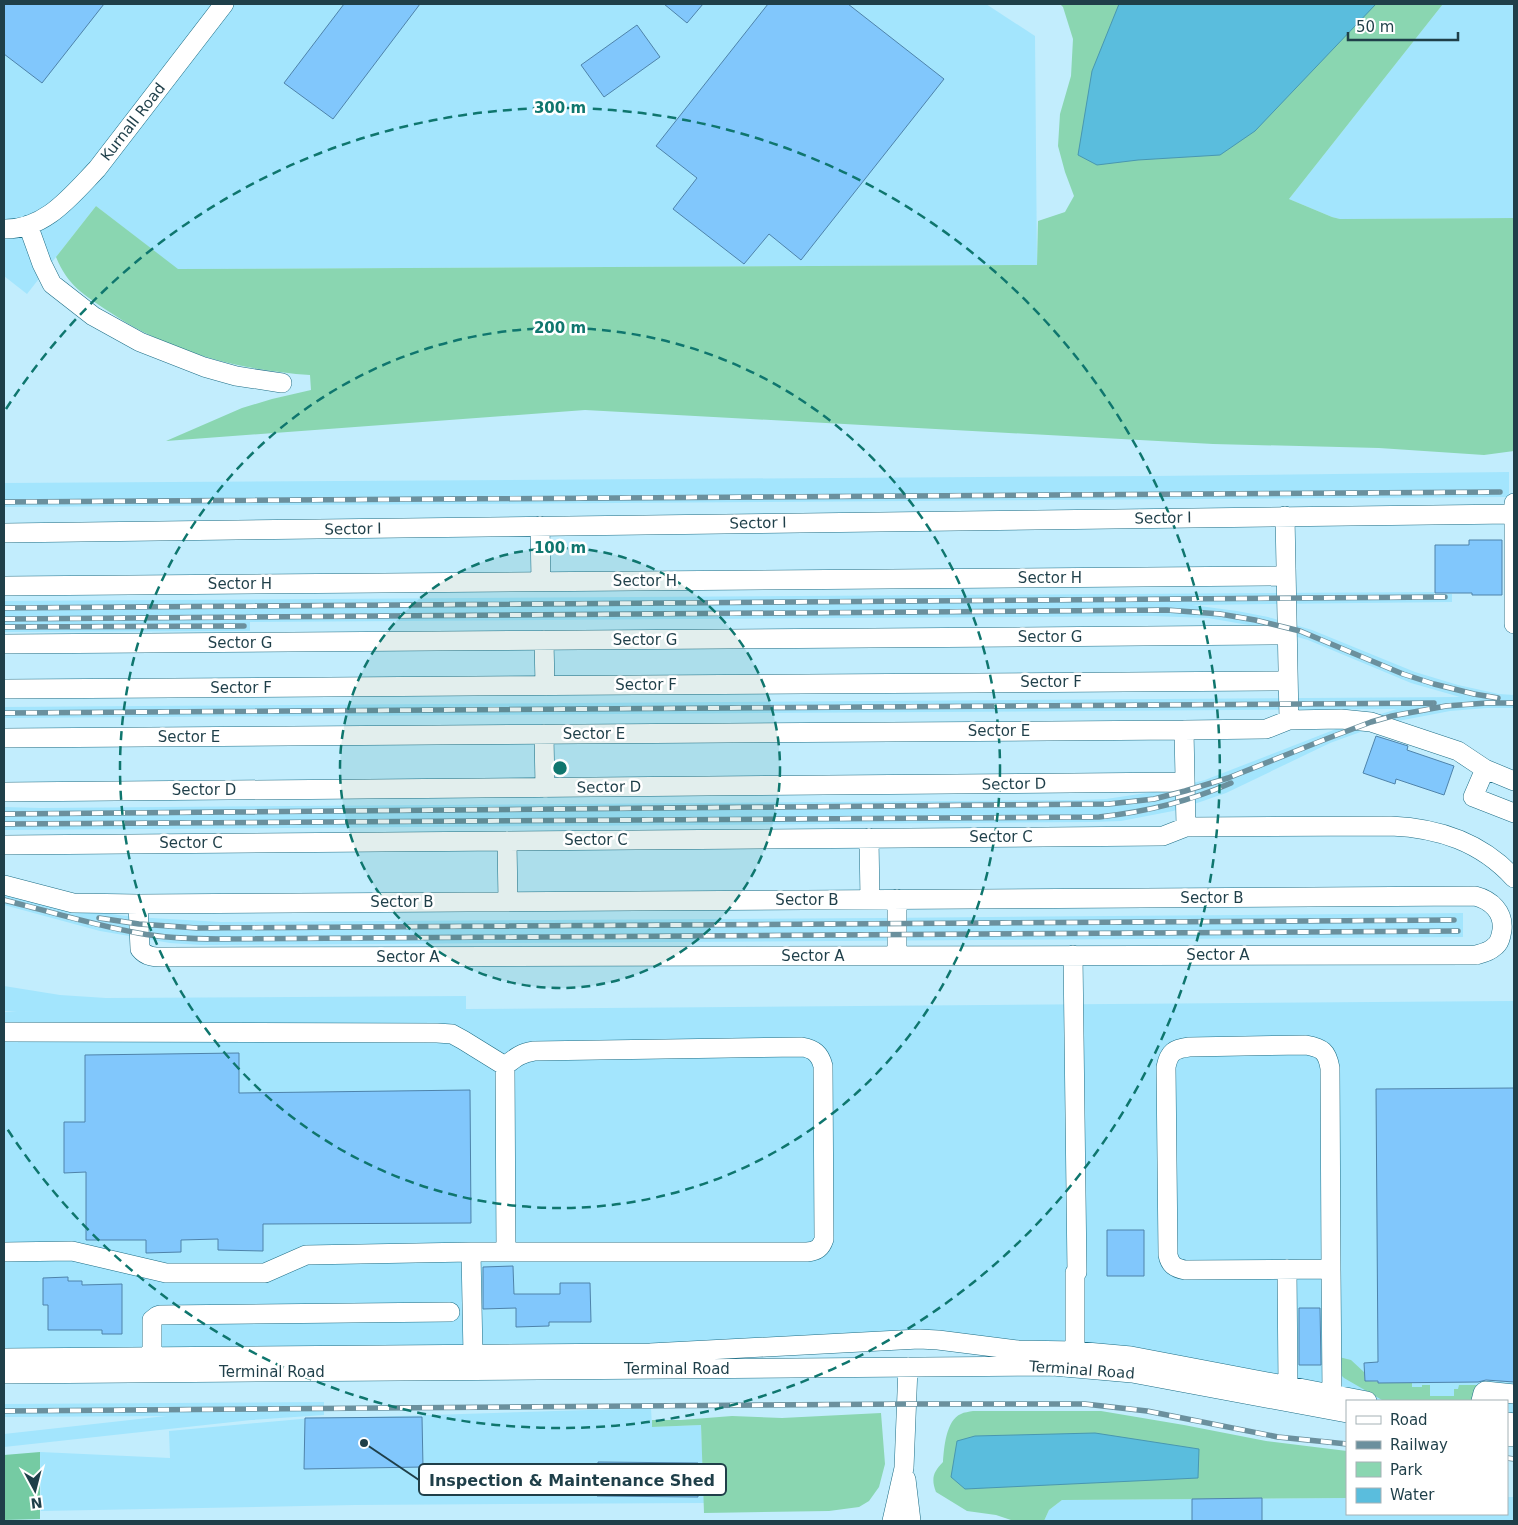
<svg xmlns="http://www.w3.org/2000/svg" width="1518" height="1525" viewBox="0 0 1518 1525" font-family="'DejaVu Sans',sans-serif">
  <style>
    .built { fill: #a3e5fd }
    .green { fill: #8ad6b1 }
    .forest { fill: #75cba3 }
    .water { fill: #5abddd; stroke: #4897b1 }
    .building { fill: #81c7fc; stroke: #4e83aa }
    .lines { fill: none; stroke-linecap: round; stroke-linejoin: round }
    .minor-casing { stroke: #1d6d85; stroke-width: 20 }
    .minor { stroke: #fff; stroke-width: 19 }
    .rail-casing { stroke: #6b909d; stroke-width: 5.5 }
    .rail { stroke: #fff; stroke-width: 4; stroke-dasharray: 11; stroke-linecap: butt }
    .ring { fill: none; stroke: #0f766e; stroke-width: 2.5; stroke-dasharray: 9 6 }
    .labels { text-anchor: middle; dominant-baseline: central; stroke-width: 5; stroke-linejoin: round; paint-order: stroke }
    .street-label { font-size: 15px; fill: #1f3f49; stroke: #fff }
    .centre { fill: #0f766e; stroke: #fff; stroke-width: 2.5 }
    .ring-label { font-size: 15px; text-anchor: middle; font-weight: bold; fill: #0f766e; stroke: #fff; stroke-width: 5; stroke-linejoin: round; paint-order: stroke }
    .leader { fill: none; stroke: #1f3f49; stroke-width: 2 }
    .callout-dot { fill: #1f3f49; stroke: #fff; stroke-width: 2 }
    .callout { fill: #fff; stroke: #1f3f49; stroke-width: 2 }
    .callout-label { font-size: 16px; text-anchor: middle; font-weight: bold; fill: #1f3f49 }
  </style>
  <rect width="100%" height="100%" fill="#c2edfd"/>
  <path class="built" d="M4,4H986L1035,36L1037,265L177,269L96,206L27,294L4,276Z
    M1443,4H1514V218L1340,219L1332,217L1289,199Z
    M1509,472V497L4,507V483L1154,476Z
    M1434,592V594H1452V602L1192,605L1237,611L1268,617L1312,630L1415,672L1458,685L1499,694L1514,695V708H1487L1450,711L1393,722L1366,730L1330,743L1226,793L1203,801L1173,811L1121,821L1092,822L4,830V807L41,808L1081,800L1106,799L1160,791L1205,780L1349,724L1397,709L4,718V707L1460,697L1411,683L1308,640L1266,628L1208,618L1152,616L250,622V631L4,632V601Z
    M4,894L97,912L134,917L221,922L882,918L1463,913V937L201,945L170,943L100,931L4,905Z
    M4,986L60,995L106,998L466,996V1009L1514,1001V1444L1507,1401H1347L1105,1349L644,1347L4,1352V1012L17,1011H4Z
    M324,1402V1415L251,1420L4,1447V1434L166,1416L4,1417V1404Z
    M651,1408L652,1427L701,1425L704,1503L355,1505L41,1511L40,1452L170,1458L169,1431L301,1419Z
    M1507,1497H1514V1521H1044L1049,1510L1062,1500L1347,1498V1514H1507Z"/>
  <path class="green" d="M1060,4H1443L1289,199L1332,217L1340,219L1514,218V451L1484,455L1379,448L1213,444L585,410L166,441L242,408L272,399L311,390L310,375C238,370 168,352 108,311C83,294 68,286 56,257L96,206L178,269L1037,265L1038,221L1065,212L1074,196L1065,172L1058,146L1060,114L1071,76L1073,39L1063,7Z
    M1339,1357L1351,1360L1365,1373V1381L1412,1383V1387H1422V1385H1430V1396H1454V1389H1458L1459,1385H1482L1473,1401H1388L1382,1400L1344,1378L1341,1375Z
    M973,1411H1101L1184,1425L1266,1441L1347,1451V1498L1062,1500L1049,1510L1044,1521H1014L996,1515L967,1511L936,1492C931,1479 933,1472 943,1462C944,1448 946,1420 961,1414C964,1412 969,1412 973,1411Z
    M881,1413L885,1464L879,1487L869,1501L859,1507L829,1511L704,1513L701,1425L652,1427V1420H681L732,1416L782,1418Z"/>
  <path class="forest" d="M40,1452V1519L4,1520V1455Z"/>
  <path class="water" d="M1119,4H1376L1255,131L1220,155L1138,160L1097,165L1078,155L1092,71Z
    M1095,1433L1199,1449L1198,1478L965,1489L951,1477L957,1441L975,1436Z"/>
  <path class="building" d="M4,4H104L42,83L4,54Z
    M344,4H420L333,119L284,83Z
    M664,4H703L687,23Z
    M768,4H848L944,79L801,260L769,234L744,264L673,209L697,178L656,146Z
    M637,25L660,57L604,97L581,65Z
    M1469,540H1502V595H1472V593H1435V545H1469Z
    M1376,736L1408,746L1407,750L1454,766L1444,795L1396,779L1395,784L1363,773Z
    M239,1053V1093L470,1090L471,1223L263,1224V1251L218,1250V1239L181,1240V1252L146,1253V1240H86V1172L64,1173V1122H85V1055Z
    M1514,1088V1382L1486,1380L1478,1382L1378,1383V1381H1365L1364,1363L1378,1362L1376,1089Z
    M1107,1230H1144V1276H1107Z
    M513,1266L514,1294H560V1283H590L591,1322H549V1326L516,1327V1308L483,1309V1267Z
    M68,1277V1281H82V1285L122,1284V1334H102V1330H48V1305H43V1278Z
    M1299,1308H1320L1321,1365H1299Z
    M422,1417L423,1467L304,1469L305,1418Z
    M598,1462L698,1463V1497L597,1496Z
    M1262,1498V1521H1192V1499Z"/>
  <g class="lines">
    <g class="minor-casing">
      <path id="minor" d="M28,225L42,264L52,284L93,316L140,342L204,367L236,376L282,383
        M4,229C45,230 71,196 97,169L224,4
        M1514,503V624
        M1285,516L1289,720
        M540,526L541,582
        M4,533L1513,514
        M4,586L1286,576
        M544,640L545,686
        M4,644L1287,635
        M4,689L1288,681
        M544,734L545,788
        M4,738L1184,730
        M1485,769L1473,797L1514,813
        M4,792L1185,782
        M1186,827L1184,730L1266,729L1289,720L1341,719L1371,722L1458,751L1485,769L1514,781
        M869,838L870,900
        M507,841L508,902
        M4,845L1163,836L1186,827L1391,826C1439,828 1481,842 1514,878
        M4,885L73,903L138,904L140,949C147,958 157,957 166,957L1476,955C1483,953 1489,952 1494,947C1500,943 1501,936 1502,930C1504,912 1491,900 1475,896L138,904
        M897,899V956
        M1073,955L1077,1272L1075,1273V1351
        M4,1032L437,1033L452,1034L463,1040L505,1066L506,1252
        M1306,1045C1322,1048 1327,1051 1330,1068L1331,1269L1185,1270C1175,1268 1170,1265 1168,1255L1166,1067C1169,1052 1174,1049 1189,1047Z
        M4,1252L72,1251L166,1273H265L306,1255L471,1252L473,1355
        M471,1252H807C817,1251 821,1248 824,1239L823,1066C820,1054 814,1049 802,1047L534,1051C521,1053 515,1058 505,1066
        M1287,1269L1288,1386
        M1331,1269L1332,1395
        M152,1357V1320L157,1316L160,1315L450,1312
        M4,1358L650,1353L919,1339L938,1340L1018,1350L1075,1351L1131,1356L1367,1401
        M4,1374L1053,1366L1132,1373L1347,1413
        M1481,1401L1483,1393L1485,1391L1514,1394
        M1507,1422L1514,1423
        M1507,1437H1514
        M906,1479L911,1521
        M892,1521L904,1468L908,1367"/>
    </g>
    <use href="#minor" class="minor"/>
    <g class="rail-casing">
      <path id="rail" d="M4,502L1500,492
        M4,608L1445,597
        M4,619L1167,610L1220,614L1255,620L1300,631L1403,674L1434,684L1474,694L1498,698
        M4,627L244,626
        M4,713L1434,703
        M4,814L1109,804L1154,799L1185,791L1228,778L1326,739L1371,722L1392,716L1446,706L1487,703H1514
        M4,824L1099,817C1145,812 1188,802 1231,783
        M4,900C48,911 93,925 138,933C165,938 192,939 219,939L1458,931
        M99,918L139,924L197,928L1454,920
        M4,1411L907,1404H1085L1147,1411L1278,1437L1347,1444
        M1507,1458L1514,1459"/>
    </g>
    <use href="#rail" class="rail"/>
  </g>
  <circle cx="560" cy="768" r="220" fill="#0f766e" fill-opacity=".12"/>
  <g class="ring">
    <circle cx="560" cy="768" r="220"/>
    <circle cx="560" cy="768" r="440"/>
    <path d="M6 409A660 660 0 1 1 6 1127"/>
  </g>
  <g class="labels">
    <g class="street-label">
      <text transform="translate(133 122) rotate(-52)">Kurnall Road</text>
      <text transform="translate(1163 518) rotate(-1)">Sector I</text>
      <text transform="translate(758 523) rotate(-1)">Sector I</text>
      <text transform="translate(353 529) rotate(-1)">Sector I</text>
      <text x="1050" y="578">Sector H</text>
      <text x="645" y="581">Sector H</text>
      <text x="240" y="584">Sector H</text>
      <text x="1050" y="637">Sector G</text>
      <text x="645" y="640">Sector G</text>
      <text x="240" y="643">Sector G</text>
      <text x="1051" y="682">Sector F</text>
      <text x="646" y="685">Sector F</text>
      <text x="241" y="688">Sector F</text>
      <text x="999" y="731">Sector E</text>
      <text x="594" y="734">Sector E</text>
      <text x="189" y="737">Sector E</text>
      <text transform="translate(1014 784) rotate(-1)">Sector D</text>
      <text transform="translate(609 787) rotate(-1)">Sector D</text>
      <text x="204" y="790">Sector D</text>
      <text x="1001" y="837">Sector C</text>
      <text x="596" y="840">Sector C</text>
      <text x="191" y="843">Sector C</text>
      <text x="1212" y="898">Sector B</text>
      <text x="807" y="900">Sector B</text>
      <text x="402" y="902">Sector B</text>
      <text x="1218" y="955">Sector A</text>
      <text x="813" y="956">Sector A</text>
      <text x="408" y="957">Sector A</text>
      <text x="677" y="1369">Terminal Road</text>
      <text transform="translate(1082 1370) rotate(4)">Terminal Road</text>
      <text x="272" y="1372">Terminal Road</text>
    </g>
  </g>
  <circle cx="560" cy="768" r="8" class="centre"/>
  <g class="ring-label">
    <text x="560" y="113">300 m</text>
    <text x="560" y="333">200 m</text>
    <text x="560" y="553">100 m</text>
  </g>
  <path class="leader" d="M364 1443L419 1480"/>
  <circle class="callout-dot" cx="364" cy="1443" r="5"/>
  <rect class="callout" x="419" y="1464" width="307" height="31" rx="5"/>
  <g class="callout-label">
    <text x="572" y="1486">Inspection &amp; Maintenance Shed</text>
  </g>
  <rect width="1518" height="1525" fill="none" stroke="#1f3f49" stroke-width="10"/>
  <rect x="1346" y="1400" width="162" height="115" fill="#ffffff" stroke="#a5b2b6"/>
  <rect x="1356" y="1416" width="25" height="8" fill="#ffffff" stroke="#a5b2b6"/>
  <text x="1390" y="1425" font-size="15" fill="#1f3f49">Road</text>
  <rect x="1356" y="1441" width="25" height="8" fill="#6b909d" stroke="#a5b2b6"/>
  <text x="1390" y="1450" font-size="15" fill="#1f3f49">Railway</text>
  <rect x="1356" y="1462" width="25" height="15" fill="#8ad6b1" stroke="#a5b2b6"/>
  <text x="1390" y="1475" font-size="15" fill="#1f3f49">Park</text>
  <rect x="1356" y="1488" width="25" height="15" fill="#5abddd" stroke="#a5b2b6"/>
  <text x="1390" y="1500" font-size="15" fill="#1f3f49">Water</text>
  <g transform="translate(35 1490) rotate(173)" stroke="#ffffff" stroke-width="4" paint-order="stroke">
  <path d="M0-4L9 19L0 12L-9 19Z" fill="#1f3f49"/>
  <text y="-8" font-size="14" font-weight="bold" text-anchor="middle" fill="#1f3f49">N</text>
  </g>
  <path d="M1348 32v8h110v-8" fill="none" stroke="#1f3f49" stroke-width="2.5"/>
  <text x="1356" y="32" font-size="15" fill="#1f3f49" stroke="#ffffff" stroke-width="4" paint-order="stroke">50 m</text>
</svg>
